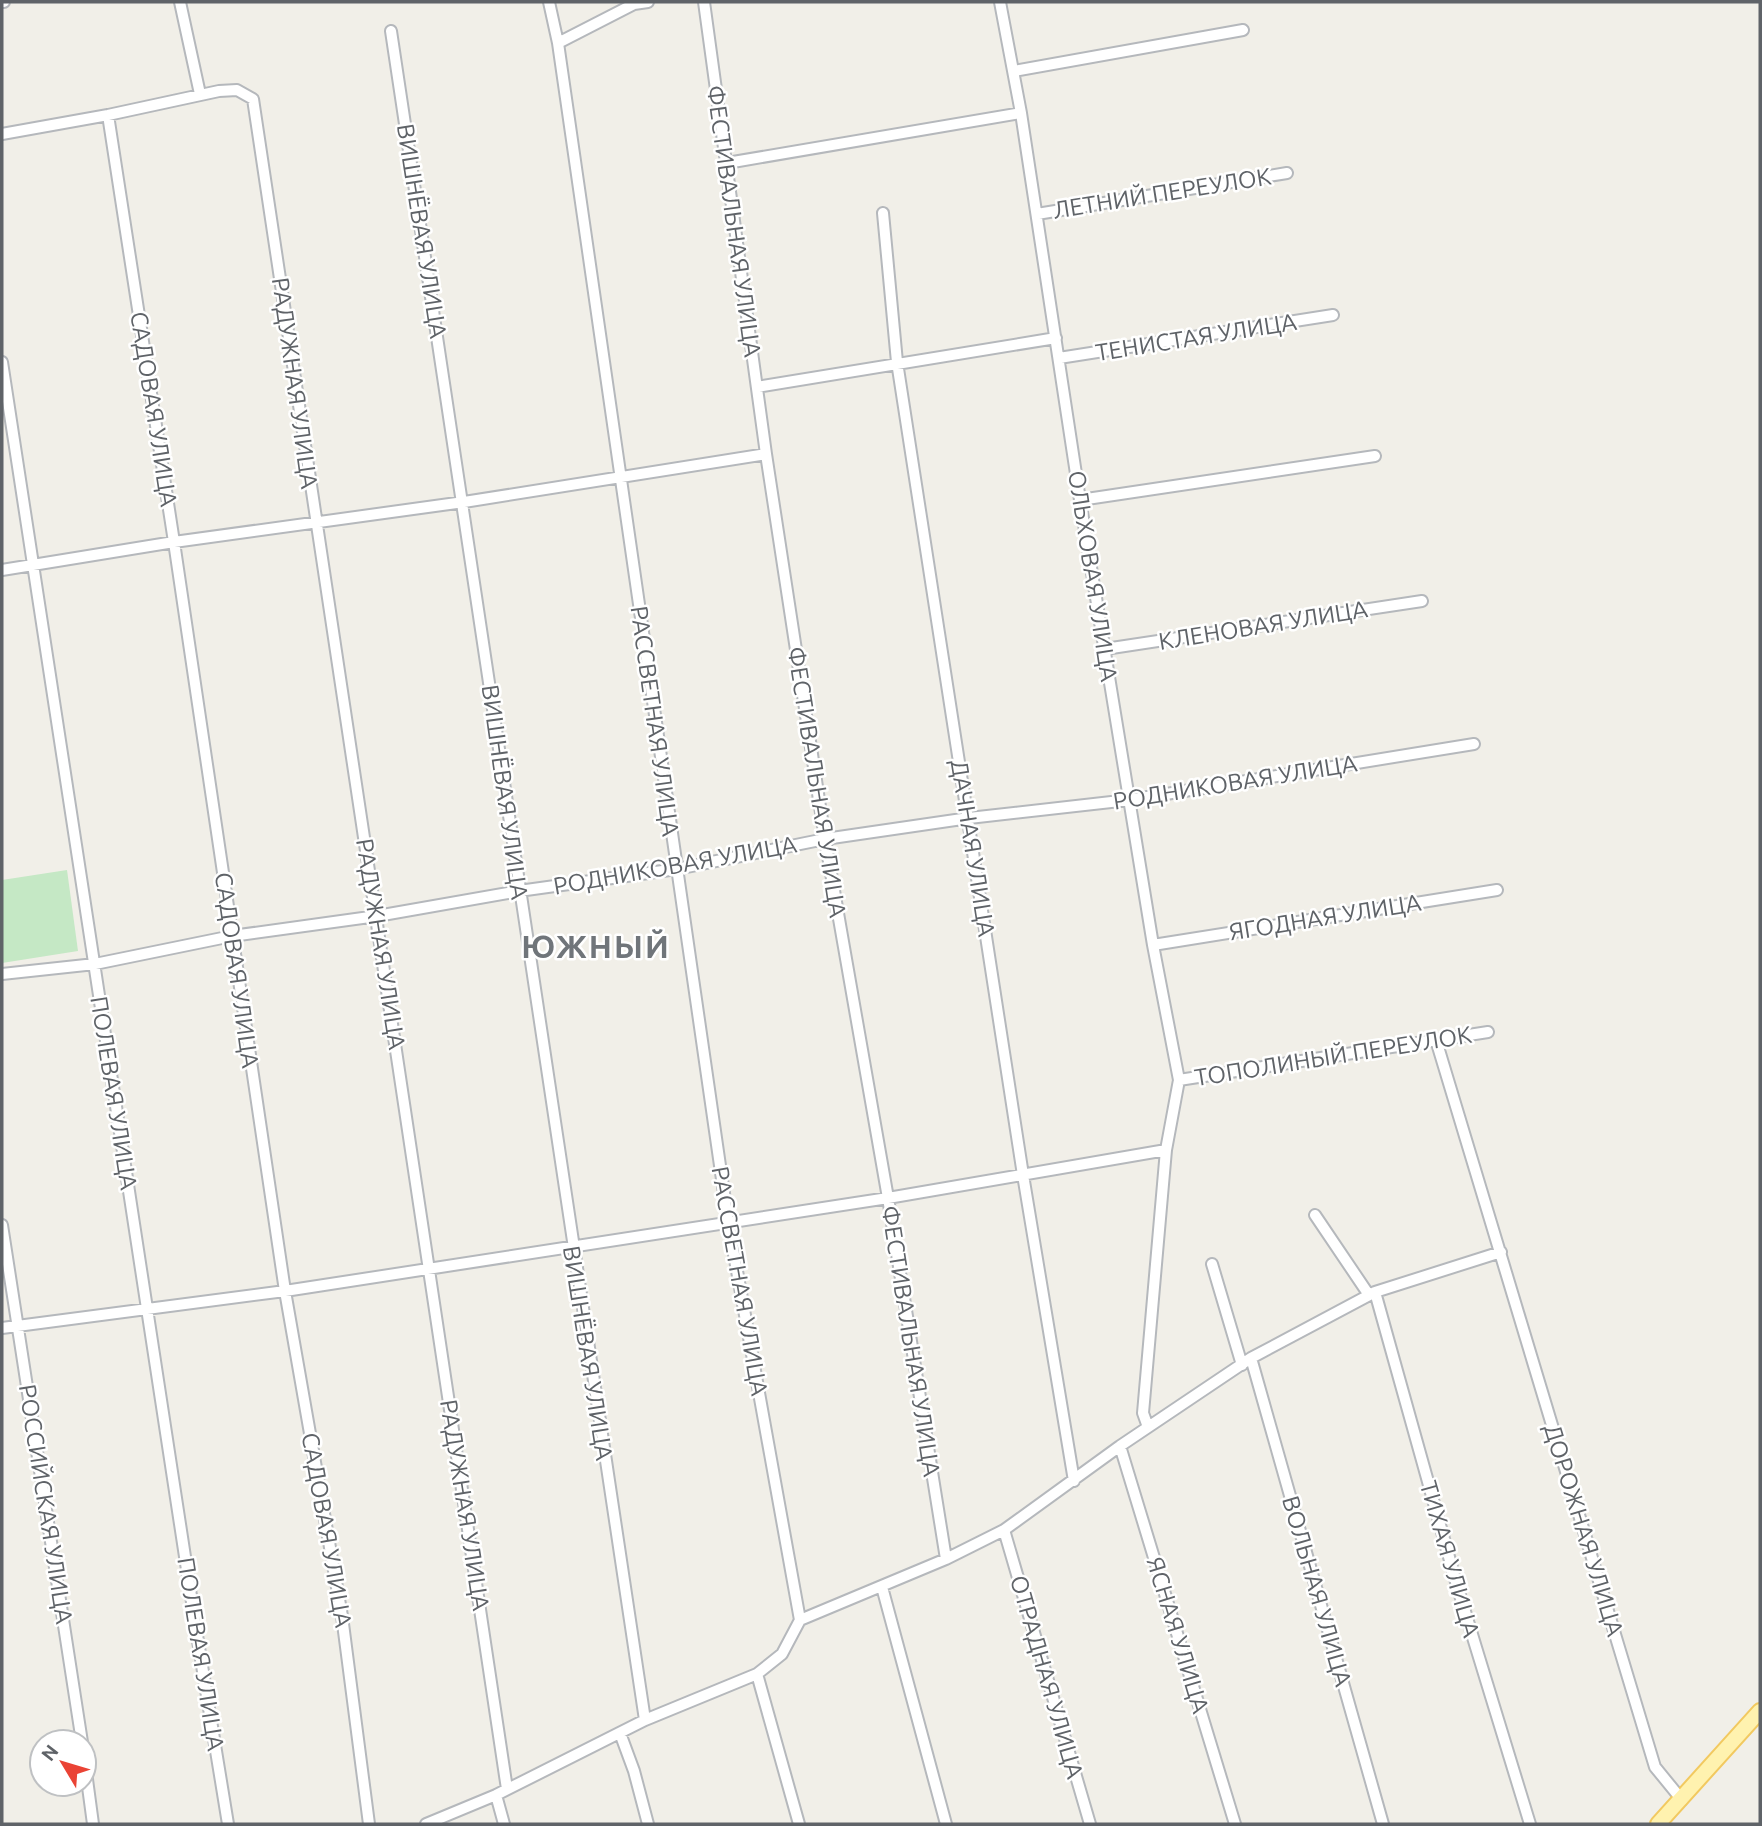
<svg xmlns="http://www.w3.org/2000/svg" width="1762" height="1826" viewBox="0 0 1762 1826" font-family="Ubuntu,sans-serif">
  <style>
    .green { fill: #c5e8c5 }
    .lines { fill: none; stroke-linecap: round; stroke-linejoin: round }
    .minor-casing { stroke: #b5b8bc; stroke-width: 14 }
    .major-casing { stroke: #f2c960; stroke-width: 18 }
    .minor { stroke: #fff; stroke-width: 10 }
    .major { stroke: #fff2af; stroke-width: 14 }
    .labels { text-anchor: middle; dominant-baseline: central; stroke-width: 5; stroke-linejoin: round; paint-order: stroke }
    .street-label { font-size: 24px; fill: #5f6368; stroke: #fff }
    .district-label { font-size: 32px; font-weight: bold; letter-spacing: 2px; fill: #70757a; stroke: #fff }
  </style>
  <rect width="100%" height="100%" fill="#f1efe8"/>
  <path class="green" d="M67,870L78,951L2,963V880Z"/>
  <g class="lines">
    <g class="minor-casing">
      <path id="minor" d="M2,2H4
        M180,2L200,94
        M549,2L558,43
        M648,2L634,4L558,43L728,1221L800,1620
        M704,2L766,454L825,839L888,1198L946,1559
        M1000,2L1021,113L1080,500L1153,945L1179,1080L1166,1150L1143,1413L1148,1427
        M391,31C478,593 557,1157 645,1720
        M1014,71L1243,30
        M108,115L174,542L285,1291L342,1616L369,1824
        M2,134L108,115L219,91L237,90L253,99L507,1789
        M727,163L1021,113
        M883,213L897,362L1023,1175L1074,1481
        M1037,214L1287,173
        M1059,358L1333,315
        M2,362L197,1635L228,1824
        M757,387L1056,338
        M1080,500L1375,456
        M2,570L174,542L464,502L766,454
        M1105,649L1422,601
        M1153,945L1497,890
        M2,974L95,964L232,936L377,916L519,891L677,869L825,839L969,818L1129,800L1474,744
        M1436,1040L1655,1767L1682,1800
        M1179,1080L1488,1032
        M1315,1215L1369,1295
        M2,1225L82,1742
        M1212,1264L1242,1365
        M1375,1292L1456,1582L1530,1824
        M2,1328L285,1291L888,1198L1166,1150
        M1251,1358L1383,1824
        M1120,1446L1235,1824
        M1004,1530L1090,1824
        M882,1587L946,1824
        M757,1674L799,1824
        M620,1733L634,1771L648,1824
        M84,1757L93,1824
        M496,1795L504,1824
        M426,1824L496,1795L645,1720L757,1674L782,1654L800,1620L946,1559L1004,1530L1120,1446L1251,1358L1375,1292L1501,1252"/>
    </g>
    <g class="major-casing">
      <path id="major" d="M1658,1824L1760,1711"/>
    </g>
    <use href="#minor" class="minor"/>
    <use href="#major" class="major"/>
  </g>
  <g class="labels">
    <g class="street-label">
      <text transform="translate(1162 193) rotate(-9)">ЛЕТНИЙ ПЕРЕУЛОК</text>
      <text transform="translate(734 221) rotate(82)">ФЕСТИВАЛЬНАЯ УЛИЦА</text>
      <text transform="translate(422 231) rotate(81)">ВИШНЁВАЯ УЛИЦА</text>
      <text transform="translate(1196 337) rotate(-9)">ТЕНИСТАЯ УЛИЦА</text>
      <text transform="translate(295 383) rotate(82)">РАДУЖНАЯ УЛИЦА</text>
      <text transform="translate(154 409) rotate(81)">САДОВАЯ УЛИЦА</text>
      <text transform="translate(1093 576) rotate(81)">ОЛЬХОВАЯ УЛИЦА</text>
      <text transform="translate(1263 625) rotate(-9)">КЛЕНОВАЯ УЛИЦА</text>
      <text transform="translate(655 721) rotate(82)">РАССВЕТНАЯ УЛИЦА</text>
      <text transform="translate(817 782) rotate(81)">ФЕСТИВАЛЬНАЯ УЛИЦА</text>
      <text transform="translate(1235 782) rotate(-9)">РОДНИКОВАЯ УЛИЦА</text>
      <text transform="translate(505 792) rotate(82)">ВИШНЁВАЯ УЛИЦА</text>
      <text transform="translate(973 848) rotate(81)">ДАЧНАЯ УЛИЦА</text>
      <text transform="translate(675 865) rotate(-10)">РОДНИКОВАЯ УЛИЦА</text>
      <text transform="translate(1325 917) rotate(-9)">ЯГОДНАЯ УЛИЦА</text>
      <text transform="translate(381 944) rotate(81)">РАДУЖНАЯ УЛИЦА</text>
      <text transform="translate(237 970) rotate(82)">САДОВАЯ УЛИЦА</text>
      <text transform="translate(1333 1056) rotate(-9)">ТОПОЛИНЫЙ ПЕРЕУЛОК</text>
      <text transform="translate(114 1093) rotate(81)">ПОЛЕВАЯ УЛИЦА</text>
      <text transform="translate(740 1281) rotate(80)">РАССВЕТНАЯ УЛИЦА</text>
      <text transform="translate(911 1341) rotate(81)">ФЕСТИВАЛЬНАЯ УЛИЦА</text>
      <text transform="translate(588 1353) rotate(81)">ВИШНЁВАЯ УЛИЦА</text>
      <text transform="translate(46 1504) rotate(81)">РОССИЙСКАЯ УЛИЦА</text>
      <text transform="translate(465 1505) rotate(81)">РАДУЖНАЯ УЛИЦА</text>
      <text transform="translate(327 1530) rotate(80)">САДОВАЯ УЛИЦА</text>
      <text transform="translate(1584 1530) rotate(73)">ДОРОЖНАЯ УЛИЦА</text>
      <text transform="translate(1450 1559) rotate(74)">ТИХАЯ УЛИЦА</text>
      <text transform="translate(1317 1591) rotate(74)">ВОЛЬНАЯ УЛИЦА</text>
      <text transform="translate(1178 1635) rotate(73)">ЯСНАЯ УЛИЦА</text>
      <text transform="translate(201 1654) rotate(81)">ПОЛЕВАЯ УЛИЦА</text>
      <text transform="translate(1047 1677) rotate(74)">ОТРАДНАЯ УЛИЦА</text>
    </g>
    <g class="district-label">
      <text x="596" y="946">ЮЖНЫЙ</text>
    </g>
  </g>
  <rect width="1762" height="1826" fill="none" stroke="#5f6368" stroke-width="7"/>
  <g transform="translate(63 1763) rotate(308)"><circle r="33" fill="#ffffff" stroke="#bfc1c3" stroke-width="2"/>
  <path d="M0-5L12 26L0 18L-12 26Z" fill="#ea4335"/>
  <text y="-10" font-size="19" font-weight="bold" text-anchor="middle" fill="#5f6368">N</text>
  </g>
</svg>
